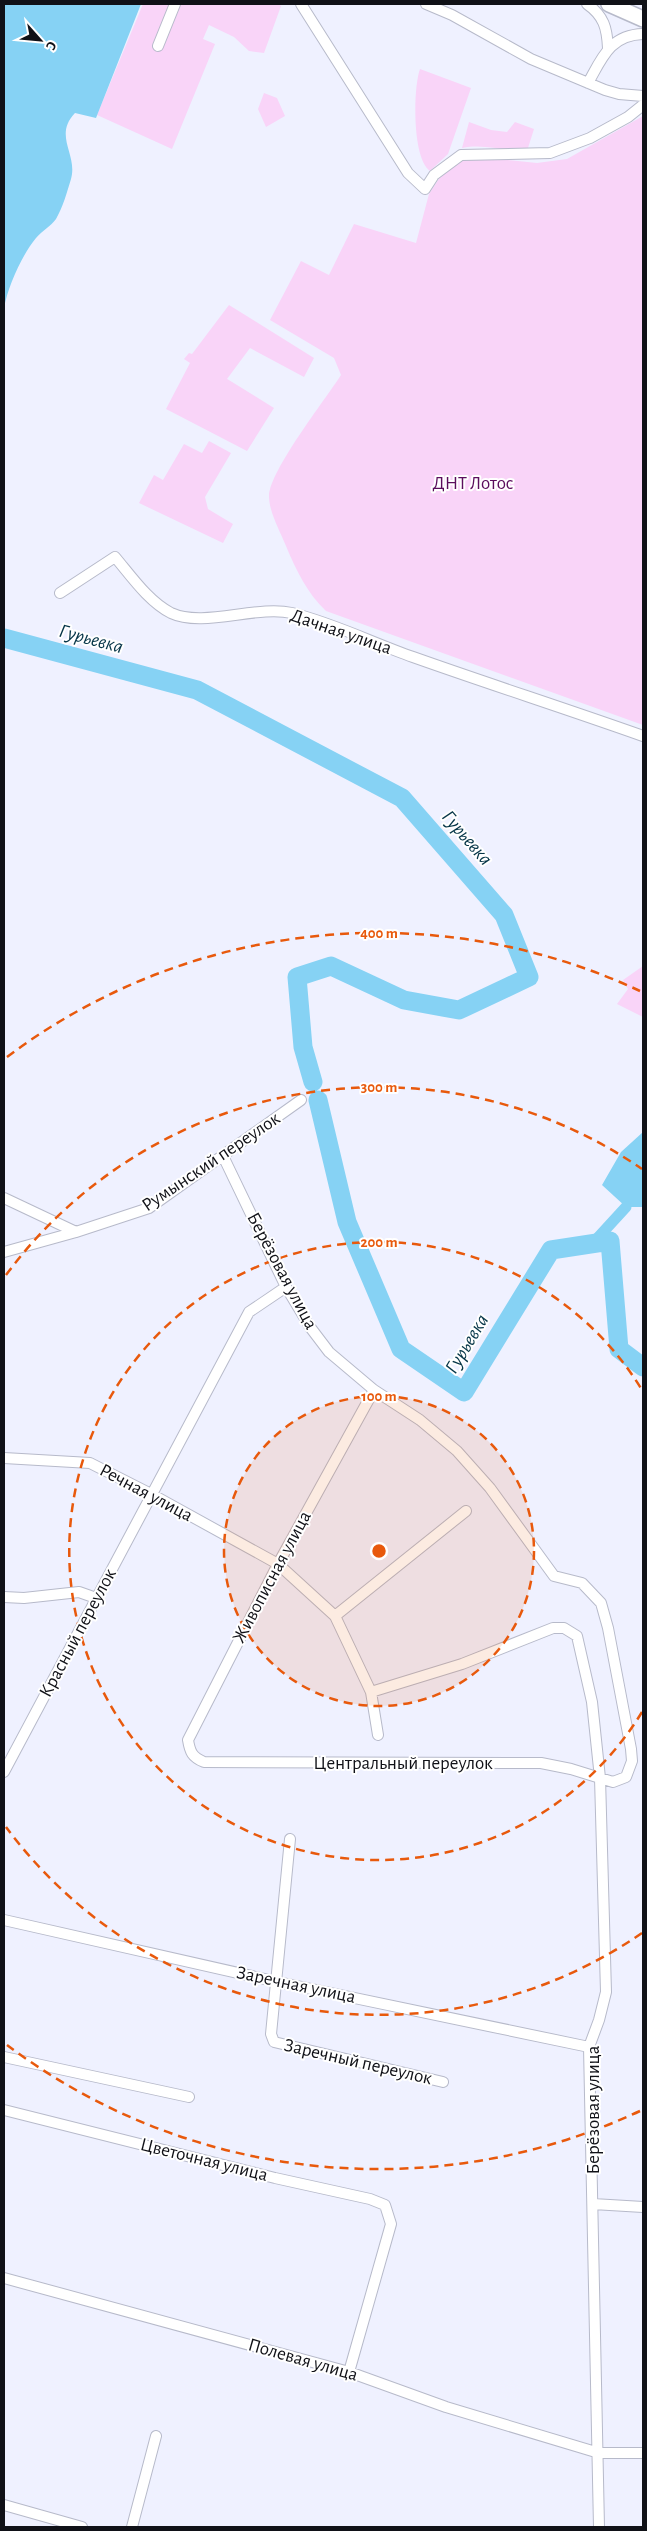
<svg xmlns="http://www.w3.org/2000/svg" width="647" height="2531" viewBox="0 0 647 2531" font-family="'Alegreya Sans',sans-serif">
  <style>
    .green { fill: #f9d4f8 }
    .water { fill: #86d2f4 }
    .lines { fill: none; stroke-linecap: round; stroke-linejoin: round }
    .canal { stroke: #86d2f4; stroke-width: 11 }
    .river { stroke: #86d2f4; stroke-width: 19 }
    .minor-casing { stroke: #b7baca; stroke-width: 12 }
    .highway-casing { stroke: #b7baca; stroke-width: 18 }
    .minor { stroke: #fff; stroke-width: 10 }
    .highway { stroke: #fff; stroke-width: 15 }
    .ring { fill: none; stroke: #e8590c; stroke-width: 2.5; stroke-dasharray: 9 6 }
    .labels { text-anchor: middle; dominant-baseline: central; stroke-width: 4; stroke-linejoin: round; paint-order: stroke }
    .park-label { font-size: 19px; fill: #5b0e5d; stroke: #fff }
    .street-label { font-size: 19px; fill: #101117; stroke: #fff }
    .water-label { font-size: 20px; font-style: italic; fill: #053547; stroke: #fff }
    .centre { fill: #e8590c; stroke: #fff; stroke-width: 2.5 }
    .ring-label { font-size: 15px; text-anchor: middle; font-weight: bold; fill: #e8590c; stroke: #fff; stroke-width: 4; stroke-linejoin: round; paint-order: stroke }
  </style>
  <rect width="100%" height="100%" fill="#eff1ff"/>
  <path class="green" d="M143,4H278L281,6L264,53L249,51L234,37L209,25L203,39L215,44L172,149L97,115Z
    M420,69L471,88L448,154L430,171C412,159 413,88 420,69Z
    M264,93L277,98L285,116L266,127L258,109Z
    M643,116V725L326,611C307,593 296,570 286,546C280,531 269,512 269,496C270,470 325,400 341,375L334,358L270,320L301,261L329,275L354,224L416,243L429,194L446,168L462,158H488L537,163L567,159Z
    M469,122L491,130L507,132L515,122L534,129L527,151C505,152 485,143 462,148Z
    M229,305L314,358L304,377L250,348L227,379L224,377L274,408L247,451L166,409L190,363L184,359L189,353L192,354Z
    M209,441L231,453L205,497L208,509L233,524L223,543L139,503L154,475L163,480L184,444L202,453Z
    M643,966V1017L617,1004L628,989L623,980Z"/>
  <path class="water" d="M4,4H141L96,118L75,113C53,136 78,154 71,179C67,192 63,207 56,219C51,226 42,231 36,238C22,255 8,286 4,308Z
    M643,1132V1207H626L602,1185L621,1152Z"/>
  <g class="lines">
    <path class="canal" d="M593,1243L626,1207"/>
    <path class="river" d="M4,638L197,690L402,798L504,915L529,977L459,1010L404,1000L331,966L297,977L303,1047L313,1082
      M318,1100L347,1222L401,1349L464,1392L551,1250L610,1241L619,1349L643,1367"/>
    <g class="minor-casing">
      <path id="minor" d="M301,4L408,173L425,189L434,175L461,155L550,153L590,138L628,117L643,105
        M426,4L452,15L531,59L605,90L619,94L643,96
        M587,4C604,16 607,28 608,48
        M158,46L175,4
        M588,83C602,58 610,35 643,34
        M60,593L115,557C131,576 149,602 171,613C203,628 256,605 292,613C333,623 373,643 413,657C489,684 567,709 643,736
        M223,1156L286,1287L310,1327L329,1352L374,1390L420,1420L457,1451L490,1488L554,1576L582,1583L601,1603L608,1628L631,1749L632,1761L626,1777L613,1782L571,1769L541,1763L204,1762C192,1757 190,1752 188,1740L278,1564L374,1390
        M4,1198L76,1232
        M4,1252L76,1232L149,1208L301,1100
        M4,1458L90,1463L151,1494L278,1564L335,1616L371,1692L378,1735
        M4,1597L24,1598L79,1592L96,1598
        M335,1616L466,1511
        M371,1692L462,1664L553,1628H564L577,1636L592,1702L600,1778L606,1992L599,2020L589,2047L599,2527
        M4,1772L249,1312L286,1287
        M290,1839L271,2034L274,2042L443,2082
        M4,1920L278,1982L589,2047
        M4,2057L189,2097
        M4,2110L275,2178L370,2199L385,2205L391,2224L349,2372
        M593,2204L643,2207
        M4,2278L349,2372L446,2407L599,2453H643
        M4,2505L82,2527
        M132,2527L156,2436"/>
    </g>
    <g class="highway-casing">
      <path id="highway" d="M609,4L643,19"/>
    </g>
    <use href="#minor" class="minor"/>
    <use href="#highway" class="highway"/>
  </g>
  <circle cx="379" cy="1551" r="155" fill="#e8590c" fill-opacity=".12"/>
  <g class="ring">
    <circle cx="379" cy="1551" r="155"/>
    <path d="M642 1712A309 309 0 1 1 642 1390"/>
    <path d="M642 1933A464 464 0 0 1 6 1827M6 1275A464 464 0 0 1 642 1169"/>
    <path d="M640 2111A618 618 0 0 1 7 2045M7 1057A618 618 0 0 1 640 991"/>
  </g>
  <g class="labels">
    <g class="park-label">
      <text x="473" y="483">ДНТ Лотос</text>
    </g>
    <g class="street-label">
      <text transform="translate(341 632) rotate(19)">Дачная улица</text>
      <text transform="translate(211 1162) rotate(-34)">Румынский переулок</text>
      <text transform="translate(282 1271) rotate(62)">Берёзовая улица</text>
      <text transform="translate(146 1493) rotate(28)">Речная улица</text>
      <text transform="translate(272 1577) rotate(-62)">Живописная улица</text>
      <text transform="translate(78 1633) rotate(-62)">Красный переулок</text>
      <text x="403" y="1763">Центральный переулок</text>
      <text transform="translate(296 1985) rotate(12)">Заречная улица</text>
      <text transform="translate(358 2062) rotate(13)">Заречный переулок</text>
      <text transform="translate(593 2110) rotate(-90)">Берёзовая улица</text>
      <text transform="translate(204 2160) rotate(14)">Цветочная улица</text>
      <text transform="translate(303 2360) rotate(16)">Полевая улица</text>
    </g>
    <g class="water-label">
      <text transform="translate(91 639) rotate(15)">Гурьевка</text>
      <text transform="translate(467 838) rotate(49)">Гурьевка</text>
      <text transform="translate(467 1344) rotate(-59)">Гурьевка</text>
    </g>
  </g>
  <circle cx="379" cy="1551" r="8" class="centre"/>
  <g class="ring-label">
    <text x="379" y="938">400 m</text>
    <text x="379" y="1092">300 m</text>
    <text x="379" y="1247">200 m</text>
    <text x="379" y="1401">100 m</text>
  </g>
  <rect width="647" height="2531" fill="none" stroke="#101117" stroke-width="10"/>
  <g transform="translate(40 40) rotate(117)" stroke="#ffffff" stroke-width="4" paint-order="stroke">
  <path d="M0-4L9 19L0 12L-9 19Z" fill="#101117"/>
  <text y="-8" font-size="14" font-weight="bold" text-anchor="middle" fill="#101117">С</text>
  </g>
</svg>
